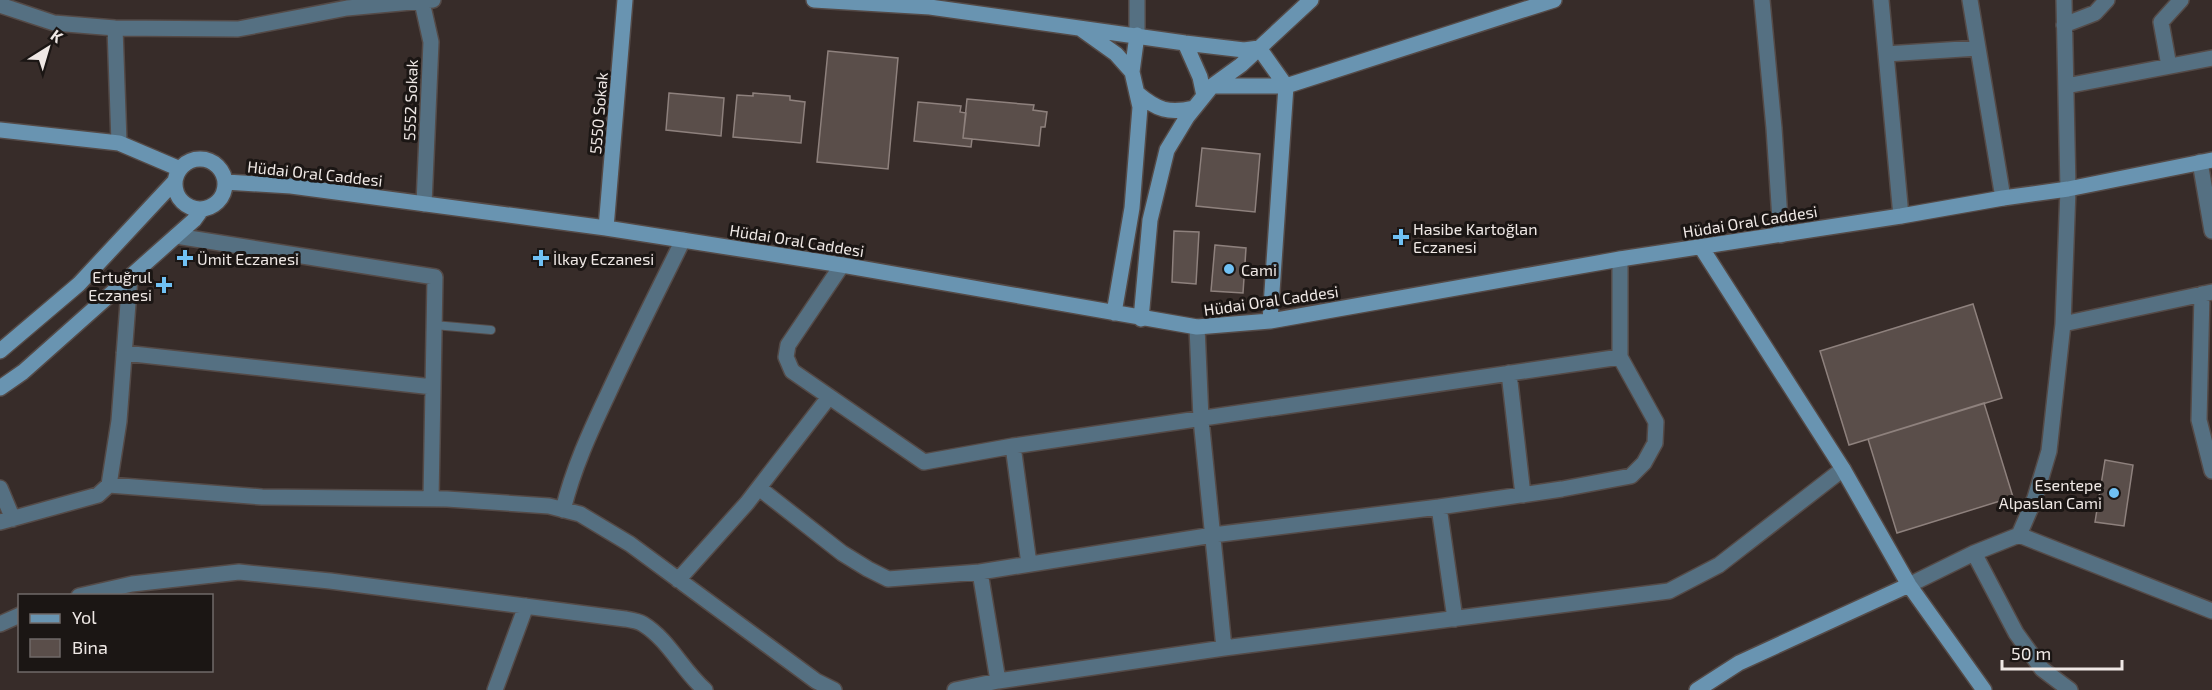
<svg xmlns="http://www.w3.org/2000/svg" width="2212" height="690" viewBox="0 0 2212 690" font-family="'Exo 2',sans-serif">
  <style>
    .building { fill: #5a4e4a; stroke: #8e817d; stroke-width: 1.5 }
    .lines { fill: none; stroke-linecap: round; stroke-linejoin: round }
    .lane-casing { stroke: #544a47; stroke-width: 10 }
    .street-casing { stroke: #544a47; stroke-width: 18 }
    .secondary-casing { stroke: #544a47; stroke-width: 18 }
    .lane { stroke: #557082; stroke-width: 8 }
    .street { stroke: #557082; stroke-width: 15 }
    .secondary { stroke: #6994b1; stroke-width: 15 }
    .poi-dot { fill: #70c1f4; stroke: #1b1614; stroke-width: 2 }
    .labels { text-anchor: middle; dominant-baseline: central; stroke-width: 6; stroke-linejoin: round; paint-order: stroke }
    .street-label { font-size: 16px; fill: #efe8e5; stroke: #1b1614 }
    .poi-label { font-size: 16px; fill: #efe8e5; stroke: #1b1614; text-anchor: start }
  </style>
  <rect width="100%" height="100%" fill="#372c29"/>
  <path class="building" d="M828,51L898,58L888,169L817,162Z
    M669,93L724,98L721,136L666,130Z
    M753,93L790,96V100L805,102L801,143L733,137L737,95L753,96Z
    M967,99L1034,105L1033,110L1047,112L1045,127H1041L1039,146L963,138Z
    M918,102L961,106L960,112L966,113L963,138L972,139L971,147L914,141Z
    M1202,148L1260,154L1255,212L1196,206Z
    M1174,231L1199,232L1196,284L1172,282Z
    M1215,245L1246,248L1243,293L1211,291Z
    M1973,304L2002,398L1849,445L1820,351Z
    M1984,403L2013,497L1897,533L1868,439Z
    M2105,460L2133,465L2124,526L2095,522Z"/>
  <g class="lines">
    <g class="lane-casing">
      <path id="lane" d="M434,325L491,330"/>
    </g>
    <g class="street-casing">
      <path id="street" d="M419,0L422,2L431,42L424,204
        M1762,0L1774,128L1781,235
        M1881,0L1901,216
        M1970,0L2003,198
        M0,5L54,23L115,28L238,29L347,8L433,0
        M2064,25L2095,13L2107,0
        M115,28L119,143
        M1137,35V0
        M1886,54L1978,48
        M2169,66L2161,22L2181,0
        M2066,86L2212,58
        M2200,162L2212,231
        M176,236L435,277L431,499
        M842,265L788,345L786,357L792,371L924,462L1013,446L1620,357
        M2202,294L2199,420L2212,471
        M2063,324L2212,292
        M1197,327L1201,419L1224,648
        M124,353L433,387
        M1509,373L1523,495
        M1013,446L1029,564
        M109,485L262,497L447,499L549,506L580,514L630,544L816,681L834,690
        M0,488L13,519
        M759,488L842,553L868,569L888,579L980,572L1213,535L1439,507L1562,489L1631,476L1644,463L1655,443L1656,422L1620,357V259
        M1439,507L1455,619
        M563,510C573,469 590,432 608,394C632,342 658,291 683,240
        M0,522L98,495L109,485L119,421L130,277
        M2019,535L2212,611
        M1974,553L2016,633L2042,669L2070,690
        M980,572L998,681
        M678,580L747,503L829,397
        M1909,585L1974,553L2019,535L2035,498L2049,451L2063,324L2068,189L2064,0
        M79,596L132,584L239,572L330,581L625,619C631,620 638,621 643,624C669,640 682,670 705,690
        M0,624L20,615
        M495,690L526,606
        M955,690L998,681L1224,648L1669,591L1719,565L1843,469"/>
    </g>
    <g class="secondary-casing">
      <path id="secondary" d="M814,0L930,7L1185,43L1244,50L1259,48
        M1081,29L1116,54L1132,72L1140,107L1132,208L1114,313
        M1185,43L1200,77L1204,96
        M1259,48L1286,86
        M1132,72L1137,35
        M1212,86H1286
        M1137,93C1157,110 1169,114 1194,108
        M0,130L119,143L180,169
        M175 184a25 25 0 1 1 50 0a25 25 0 1 1-50 0Z
        M225,182L291,186L606,228L842,265L1197,327L1270,321L1620,259L1901,216L2003,198L2068,189L2212,160
        M606,228L625,0
        M1701,247L1843,469L1909,585L1984,690
        M1141,319L1150,220L1167,150L1187,117L1212,86L1241,65L1311,0
        M1270,321L1286,86L1554,0
        M0,351L79,284L175,181
        M0,388L23,372L194,220L202,209
        M1697,690L1739,663L1909,585"/>
    </g>
    <use href="#lane" class="lane"/>
    <use href="#street" class="street"/>
    <use href="#secondary" class="secondary"/>
  </g>
  <g class="poi-dot">
    <path d="M1398 228h6v6h6v6h-6v6h-6v-6h-6v-6h6z"/>
    <path d="M182 249h6v6h6v6h-6v6h-6v-6h-6v-6h6z"/>
    <path d="M538 249h6v6h6v6h-6v6h-6v-6h-6v-6h6z"/>
    <circle cx="1229" cy="269" r="6"/>
    <path d="M161 276h6v6h6v6h-6v6h-6v-6h-6v-6h6z"/>
    <circle cx="2114" cy="493" r="6"/>
  </g>
  <g class="labels">
    <g class="street-label">
      <text transform="translate(410 100) rotate(-88)">5552 Sokak</text>
      <text transform="translate(598 113) rotate(-85)">5550 Sokak</text>
      <text transform="translate(315 173) rotate(6)">Hüdai Oral Caddesi</text>
      <text transform="translate(1750 221) rotate(-9)">Hüdai Oral Caddesi</text>
      <text transform="translate(797 240) rotate(9)">Hüdai Oral Caddesi</text>
      <text transform="translate(1271 300) rotate(-8)">Hüdai Oral Caddesi</text>
    </g>
    <g class="poi-label">
      <text x="1413" y="228">Hasibe Kartoğlan<tspan x="1413" dy="18">Eczanesi</tspan></text>
      <text x="197" y="258">Ümit Eczanesi</text>
      <text x="553" y="258">İlkay Eczanesi</text>
      <text x="1241" y="269">Cami</text>
      <text x="152" y="276" text-anchor="end">Ertuğrul<tspan x="152" dy="18">Eczanesi</tspan></text>
      <text x="2102" y="484" text-anchor="end">Esentepe<tspan x="2102" dy="18">Alpaslan Cami</tspan></text>
    </g>
  </g>
  <rect x="18" y="594" width="195" height="78" fill="#1b1614" stroke="#706a68" stroke-width="1.5"/>
  <rect x="30" y="614" width="30" height="9" fill="#6994b1" stroke="#706a68" stroke-width="1.5"/>
  <text x="72" y="624" font-size="18" fill="#efe8e5">Yol</text>
  <rect x="30" y="639" width="30" height="18" fill="#5a4e4a" stroke="#706a68" stroke-width="1.5"/>
  <text x="72" y="654" font-size="18" fill="#efe8e5">Bina</text>
  <g transform="translate(48 48) rotate(37)" stroke="#1b1614" stroke-width="4.5" paint-order="stroke">
  <path d="M0-4.5L10 22L0 15L-10 22Z" fill="#efe8e5"/>
  <text y="-9" font-size="16" font-weight="bold" text-anchor="middle" fill="#efe8e5">K</text>
  </g>
  <path d="M2002 660v9h120v-9" fill="none" stroke="#efe8e5" stroke-width="3"/>
  <text x="2011" y="660" font-size="18" fill="#efe8e5" stroke="#1b1614" stroke-width="4.5" paint-order="stroke">50 m</text>
</svg>
